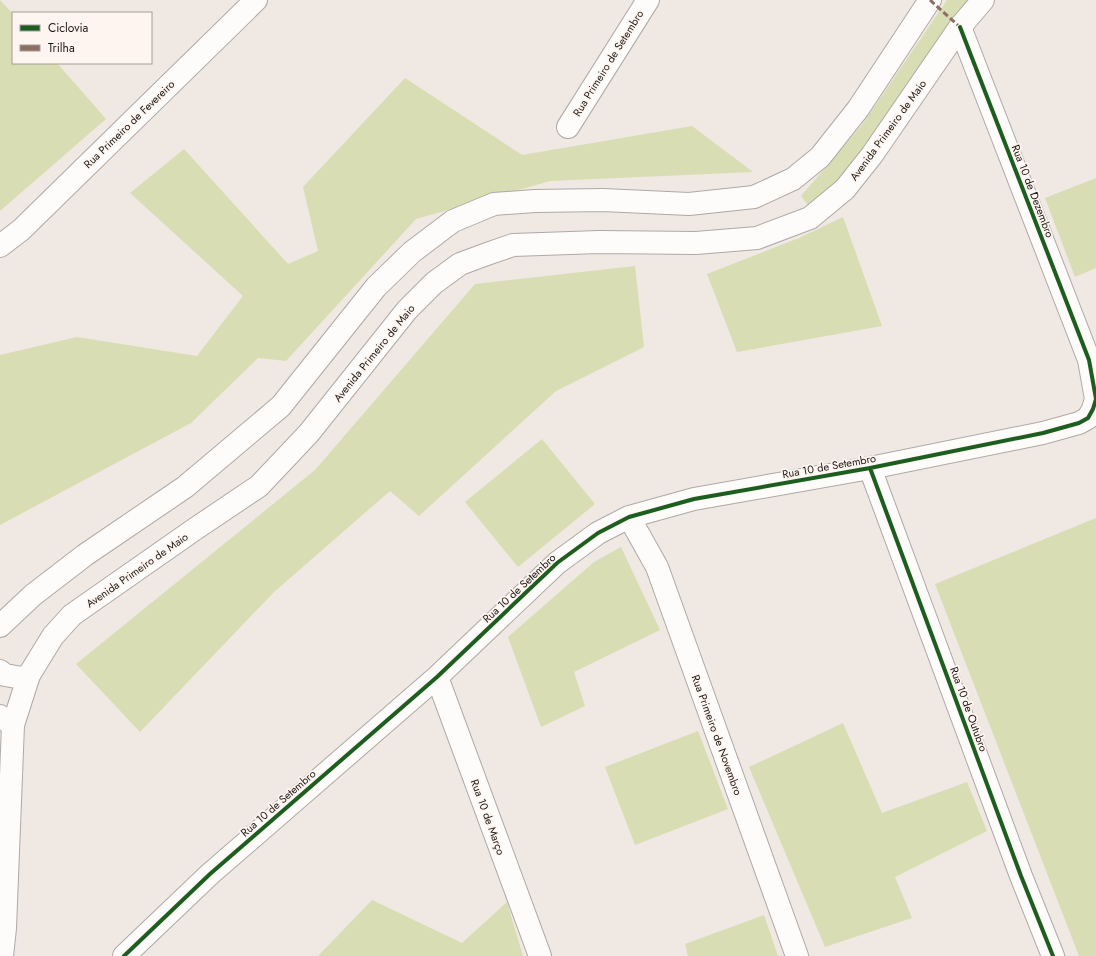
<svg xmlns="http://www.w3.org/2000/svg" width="1096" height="956" viewBox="0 0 1096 956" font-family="Jost,sans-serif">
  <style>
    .green { fill: #d8ddb3 }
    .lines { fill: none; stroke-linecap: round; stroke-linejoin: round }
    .minor-casing { stroke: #afa9a5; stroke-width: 24 }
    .major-casing { stroke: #afa9a5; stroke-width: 24 }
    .minor { stroke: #fdfcfb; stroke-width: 22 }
    .major { stroke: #fdfcfb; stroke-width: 22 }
    .quiet { stroke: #8d6e63; stroke-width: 3; stroke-dasharray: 6 3; stroke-linecap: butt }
    .cycleway-casing { stroke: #fef5f0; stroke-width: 6 }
    .cycleway { stroke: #1b5e20; stroke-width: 4 }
    .labels { text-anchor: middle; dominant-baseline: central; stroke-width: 3.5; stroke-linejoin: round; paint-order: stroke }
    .street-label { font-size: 11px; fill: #1b1714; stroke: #fef5f0 }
  </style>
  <rect width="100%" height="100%" fill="#f0e8e3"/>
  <path class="green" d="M0,0L13,14V63H57L106,119L0,211Z
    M947,0H977L858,166L810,208L801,196L862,125Z
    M405,78L522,155L692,126L753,172L550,181L416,219L286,361L258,358L191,423L0,525V355L77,337L197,356L243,296L130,193L184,149L288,264L318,251L303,187Z
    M1096,178V268L1075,277L1045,198Z
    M843,217L882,326L737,352L707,274L799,238Z
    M635,266L644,347L556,391L419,516L390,491L274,592L140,732L76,664L315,470L475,284Z
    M542,439L595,504L518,567L465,502Z
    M1096,518V956H1079L935,584Z
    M621,547L660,630L574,672L585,706L541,727L508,637L594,562Z
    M843,723L882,813L967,782L987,831L895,877L912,918L825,947L749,767Z
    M698,731L728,809L635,845L605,767Z
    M372,900L462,943L507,902L523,956H318Z
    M764,915L778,956H688L685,944Z"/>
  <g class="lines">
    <g class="minor-casing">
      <path id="minor" d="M568,127L648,0
        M0,246L21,230L256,0
        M870,468L1021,876L1053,956
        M629,517L657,567L797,956
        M0,671L5,675L22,678L29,675
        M437,677L540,956
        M0,716L13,725
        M124,956L210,874L437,677L557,563L598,533L629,517L694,499L870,468L1043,433L1079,423L1088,418L1093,409L1096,399L1089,360L960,27"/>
    </g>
    <g class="major-casing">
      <path id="major" d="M0,626L33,595L85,555L185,487L281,406L376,287L412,252L453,221L494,204L535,201L603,200L689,204L754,197L793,179L820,157L858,109L930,0
        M2,956L5,928L13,725L29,675L53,636L72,615L195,529L259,486L309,433L407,310L434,283L460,264L487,254L513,245L599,242L696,243L757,238L810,218L845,189L872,155L960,27L983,0"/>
    </g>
    <use href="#minor" class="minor"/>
    <use href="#major" class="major"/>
    <path class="quiet" d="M930,0L960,27"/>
    <g class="cycleway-casing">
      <path id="cycleway" d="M870,468L1021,876L1053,956
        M124,956L210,874L437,677L557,563L598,533L629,517L694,499L870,468L1043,433L1079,423L1088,418L1093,409L1096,399L1089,360L960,27"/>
    </g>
    <use href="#cycleway" class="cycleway"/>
  </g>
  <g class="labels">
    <g class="street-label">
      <text transform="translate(608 63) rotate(-58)">Rua Primeiro de Setembro</text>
      <text transform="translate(129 124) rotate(-44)">Rua Primeiro de Fevereiro</text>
      <text transform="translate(888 130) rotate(-54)">Avenida Primeiro de Maio</text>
      <text transform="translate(1033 191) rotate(69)">Rua 10 de Dezembro</text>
      <text transform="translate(374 353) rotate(-51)">Avenida Primeiro de Maio</text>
      <text transform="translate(829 466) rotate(-10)">Rua 10 de Setembro</text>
      <text transform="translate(137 570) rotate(-35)">Avenida Primeiro de Maio</text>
      <text transform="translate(519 588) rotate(-43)">Rua 10 de Setembro</text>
      <text transform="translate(969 709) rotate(70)">Rua 10 de Outubro</text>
      <text transform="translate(717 735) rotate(70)">Rua Primeiro de Novembro</text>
      <text transform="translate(278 803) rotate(-41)">Rua 10 de Setembro</text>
      <text transform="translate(488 817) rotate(70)">Rua 10 de Março</text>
    </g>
  </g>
  <rect x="12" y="12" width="140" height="52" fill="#fef5f0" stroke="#a39c98"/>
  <rect x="20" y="25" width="20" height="6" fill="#1b5e20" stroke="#a39c98"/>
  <text x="48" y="32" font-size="12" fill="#1b1714">Ciclovia</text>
  <rect x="20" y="45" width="20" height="6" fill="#8d6e63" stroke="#a39c98"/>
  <text x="48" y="52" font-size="12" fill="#1b1714">Trilha</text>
</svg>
